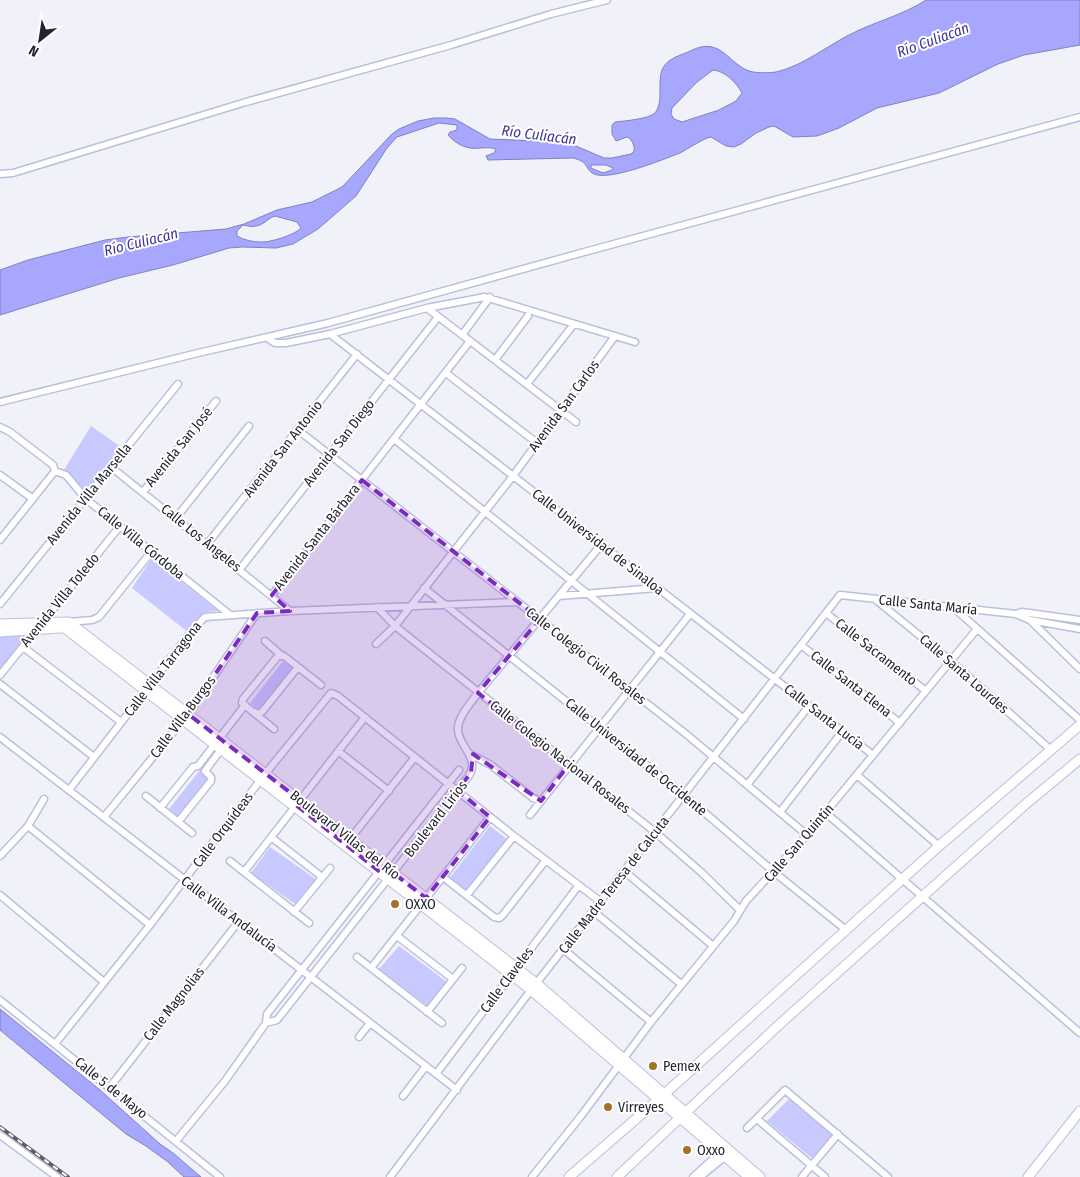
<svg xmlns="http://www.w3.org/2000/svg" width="1080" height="1177" viewBox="0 0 1080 1177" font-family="'Fira Sans Condensed',sans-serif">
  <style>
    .green { fill: #c8c9fe }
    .water { fill: #a8a7fe; stroke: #8080c0; fill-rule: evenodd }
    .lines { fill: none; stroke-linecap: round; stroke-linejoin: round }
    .street-casing { stroke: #bcbedf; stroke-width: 9 }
    .secondary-casing { stroke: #bcbedf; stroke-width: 11 }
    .street { stroke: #fff; stroke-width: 6 }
    .secondary { stroke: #fff; stroke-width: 9 }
    .rail-casing { stroke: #5e5e69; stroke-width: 4 }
    .rail { stroke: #fff; stroke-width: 2; stroke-dasharray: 5.5; stroke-linecap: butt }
    .marked { fill: #7b2cbf; fill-opacity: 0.2; stroke: #7b2cbf; stroke-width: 4; stroke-dasharray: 10 6; stroke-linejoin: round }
    .poi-dot { fill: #a37127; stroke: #fff; stroke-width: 2 }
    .labels { text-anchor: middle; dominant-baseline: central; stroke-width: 4; stroke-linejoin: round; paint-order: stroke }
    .street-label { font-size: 14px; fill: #242431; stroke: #fff }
    .poi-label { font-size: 14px; fill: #242431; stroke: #fff; text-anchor: start }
    .water-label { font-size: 15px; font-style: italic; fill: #433597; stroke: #fff }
  </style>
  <rect width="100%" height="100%" fill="#f1f2f9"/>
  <path class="green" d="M91,426L124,449L86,496L64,470Z
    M152,558L218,611L206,612L189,633L132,588Z
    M26,635L0,669V636Z
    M283,661L294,669L260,711L250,703Z
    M200,770L211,779L180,819L169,809Z
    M490,826L508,840L466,893L448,880Z
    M270,847L317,880L298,906L251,873Z
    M399,946L447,982L429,1007L379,969Z
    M789,1099L833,1136L814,1160L767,1121Z"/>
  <path class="water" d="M926,0H1080V45L1024,55L998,64L939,93L877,108L839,128L817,136L793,137L774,126L769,127L756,133L741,144L734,147L726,146L711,137L707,138C698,142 689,148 680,153C662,160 610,181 594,174C584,169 590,162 573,158L488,160L486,156L494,153L496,149C491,147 486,148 480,148C467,150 456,144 448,135L450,132L457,130V125L439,123L397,137L387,148L356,196L318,229L293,244L276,248L242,247L229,248L173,265L119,278L0,315V270L28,260L105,240L128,237L226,229L244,224L277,210L312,202L342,187L392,134L399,129L418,121L434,118H446L455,119L490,139L561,142L576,146L604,158H612L631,154L634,151C635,146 632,139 627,137L616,141L612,134V125L615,122C624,121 649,119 655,113C659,108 660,100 660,95C660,71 659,63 683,54C689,52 695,48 701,47C724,42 732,68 753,72C759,73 770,73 776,72C803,66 828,45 853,33C877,21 903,15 926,0ZM713,70C725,71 736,82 742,93L736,101L719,110L682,122L674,119L671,114L672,108L697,82ZM591,165H606L613,168L612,170L603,173L591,168ZM275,216L297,222L301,228C295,235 269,243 260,242C253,242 244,240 237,236V231L243,225C248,226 252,227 256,226C264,225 268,218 275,216Z
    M0,1009L100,1090L160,1144L173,1153L201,1177H184L168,1162L146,1146L126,1134L0,1030Z"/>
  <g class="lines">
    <g class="street-casing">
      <path id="street" d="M0,174L13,173L246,102L451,45L551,14L607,0
        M427,308L576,422
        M330,334L873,755
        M462,335L490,297
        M267,338L275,343H286L330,334L427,308L485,297L635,342
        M495,360L528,316
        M446,373L537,443
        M527,384L574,324
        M0,402L198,353L328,323L588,251L1080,117
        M0,427L10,432L53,465L55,471
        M298,430L686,734L807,835
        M394,439L744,719
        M111,467L290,611
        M55,471L66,475L86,499L229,614
        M0,475L33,499
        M143,492L216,401
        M176,518L249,426
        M0,540L55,471
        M208,543L357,354
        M240,569L438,317
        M424,588L684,795L774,872L846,930
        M272,595L470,341
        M559,596L656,588
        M876,600L951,661L1051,750
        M0,604L178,384
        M377,607L395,626L655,832L702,873L740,910
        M954,608L1080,720
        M826,613L926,691
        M1016,614L1022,612L1080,620
        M1030,620L1080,669
        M69,622L92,620L99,617L152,551
        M265,641L281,655
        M376,644L395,626L513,476L615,336
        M801,645L900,723
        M23,647L121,722
        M0,675L120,526
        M0,684L94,757
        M254,712L257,714L262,712L298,667
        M274,729L242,703L243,699L278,656H284L321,685
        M0,737L457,1090
        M338,751L389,791
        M470,754L491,765L533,798L541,801
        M857,775L939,846
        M747,785L809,706
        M69,790L194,628L205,617L290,611L517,602
        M146,796L192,833
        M160,808L193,767L198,766L245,705
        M780,812L842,732
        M826,813L1080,1033
        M530,815L690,614
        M104,817L188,714L257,613
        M178,822L211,781V777L205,771L223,747
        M28,826L150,925
        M271,837L322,877
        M350,839L415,757
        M0,856L28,826L44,799
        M230,861L309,923
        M624,871L712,945
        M244,872L365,717
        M443,877L494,917L499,918L502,916L546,860
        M0,895L104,982
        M467,895L514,836
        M593,911L681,984
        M294,912L330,868
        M397,936L453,979
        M563,949L651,1022
        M357,957L442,1023
        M371,968L490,817
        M0,1000L220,1177
        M427,1012L462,968
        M266,1023L277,1020L468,777C482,758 456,745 458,727C460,714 471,703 478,693L601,545
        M359,1037L370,1023
        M55,1044L150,925L265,774L331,693L338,696L514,836L601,902
        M436,1074L579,885
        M110,1087L239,921
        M403,1096L426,1066
        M757,1119L825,1177
        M747,1128L785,1090L888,1177
        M0,1135L57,1177
        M176,1141L225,1081L266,1023L267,1014L459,770
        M390,1177L531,990L840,595L1016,614L1030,620L1080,629
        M532,1177L581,1116L651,1022L734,921L746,901L807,835L977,629
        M693,1177L723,1150
        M700,1177L728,1154
        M802,1177L838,1134"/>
    </g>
    <g class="secondary-casing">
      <path id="secondary" d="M0,624L69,622L536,983L760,1177
        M0,632L60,628H65L71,633L531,990L749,1177
        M569,1177L659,1099L939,846L1080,725
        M617,1177L782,1022L1027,803L1080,759
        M1028,1177L1080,1111"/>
    </g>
    <use href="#street" class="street"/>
    <use href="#secondary" class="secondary"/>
    <g class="rail-casing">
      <path id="rail" d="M0,1127L68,1177"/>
    </g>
    <use href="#rail" class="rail"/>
  </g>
  <path class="marked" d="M362,480L540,619L478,693L570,763L541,801L473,754L471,773L457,790L490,817L426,898L384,866L380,872L296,805L300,800L188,714L257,613L290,611L272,595Z"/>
  <g class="poi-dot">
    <circle cx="395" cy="904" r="5"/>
    <circle cx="653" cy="1066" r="5"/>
    <circle cx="608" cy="1107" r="5"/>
    <circle cx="687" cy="1150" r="5"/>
  </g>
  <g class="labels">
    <g class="street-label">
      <text transform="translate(564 406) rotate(-54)">Avenida San Carlos</text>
      <text transform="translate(339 443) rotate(-52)">Avenida San Diego</text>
      <text transform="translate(179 447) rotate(-51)">Avenida San José</text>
      <text transform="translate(283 449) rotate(-52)">Avenida San Antonio</text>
      <text transform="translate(89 494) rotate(-51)">Avenida Villa Marsella</text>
      <text transform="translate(317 537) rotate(-52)">Avenida Santa Bárbara</text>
      <text transform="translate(201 538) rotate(39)">Calle Los Ángeles</text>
      <text transform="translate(598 542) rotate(38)">Calle Universidad de Sinaloa</text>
      <text transform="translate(141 543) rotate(39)">Calle Villa Córdoba</text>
      <text transform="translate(60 600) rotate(-51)">Avenida Villa Toledo</text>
      <text transform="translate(928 605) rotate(6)">Calle Santa María</text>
      <text transform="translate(876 652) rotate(38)">Calle Sacramento</text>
      <text transform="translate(586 656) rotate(38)">Calle Colegio Civil Rosales</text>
      <text transform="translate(163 669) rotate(-52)">Calle Villa Tarragona</text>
      <text transform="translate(964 674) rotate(41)">Calle Santa Lourdes</text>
      <text transform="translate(851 684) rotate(38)">Calle Santa Elena</text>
      <text transform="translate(183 717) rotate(-53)">Calle Villa Burgos</text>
      <text transform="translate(824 717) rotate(38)">Calle Santa Lucía</text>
      <text transform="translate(560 757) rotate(38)">Calle Colegio Nacional Rosales</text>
      <text transform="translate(636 757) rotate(39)">Calle Universidad de Occidente</text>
      <text transform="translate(436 819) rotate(-52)">Boulevard Lirios</text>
      <text transform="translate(223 830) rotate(-53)">Calle Orquídeas</text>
      <text transform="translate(345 835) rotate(38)">Boulevard Villas del Río</text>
      <text transform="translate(799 843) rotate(-49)">Calle San Quintín</text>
      <text transform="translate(614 885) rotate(-52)">Calle Madre Teresa de Calcuta</text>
      <text transform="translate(229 914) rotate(37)">Calle Villa Andalucía</text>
      <text transform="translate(507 980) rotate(-53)">Calle Claveles</text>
      <text transform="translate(174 1004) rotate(-52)">Calle Magnolias</text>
      <text transform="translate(111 1088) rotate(39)">Calle 5 de Mayo</text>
    </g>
    <g class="poi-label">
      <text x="405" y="904">OXXO</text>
      <text x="663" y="1066">Pemex</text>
      <text x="618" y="1107">Virreyes</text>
      <text x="697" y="1150">Oxxo</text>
    </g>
    <g class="water-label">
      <text transform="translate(933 40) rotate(-20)">Río Culiacán</text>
      <text transform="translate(539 135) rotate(7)">Río Culiacán</text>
      <text transform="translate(141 242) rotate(-14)">Río Culiacán</text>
    </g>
  </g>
  <g transform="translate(40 40) rotate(210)" stroke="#ffffff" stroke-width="4" paint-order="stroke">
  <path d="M0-4L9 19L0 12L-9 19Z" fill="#242431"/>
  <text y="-8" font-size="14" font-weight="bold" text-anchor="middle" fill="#242431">N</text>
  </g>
</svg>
